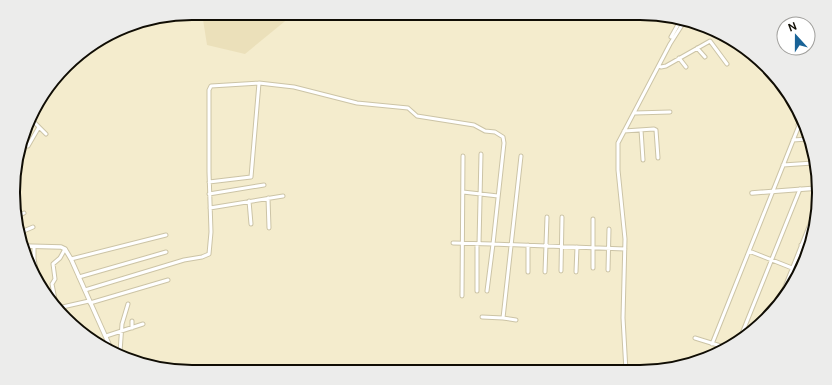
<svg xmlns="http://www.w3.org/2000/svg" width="832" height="385" viewBox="0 0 832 385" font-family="'DM Sans',sans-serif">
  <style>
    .built { fill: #ebe0ba }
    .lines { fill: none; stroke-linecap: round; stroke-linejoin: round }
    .minor-casing { stroke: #ccc4a6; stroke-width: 5 }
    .tertiary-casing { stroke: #ccc4a6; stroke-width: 5.5 }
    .minor { stroke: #fff; stroke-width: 3 }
    .tertiary { stroke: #fff; stroke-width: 3.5 }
    .rim { fill: none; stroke: #100d04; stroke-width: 2 }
  </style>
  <rect width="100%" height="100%" fill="#f4eccd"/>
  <path class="built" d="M202,13H295L245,54L207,45Z"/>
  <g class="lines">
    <g class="minor-casing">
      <path id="minor" d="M671,37L680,21
        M697,48L705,57
        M679,58L686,67
        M659,66L661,67L666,66L710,41L727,64
        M635,113L670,112
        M31,119L46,134
        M798,125L805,124
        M641,130L643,160
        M624,131L654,129L656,130L658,158
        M793,140L808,139
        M21,144L28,146L39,127
        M783,165L813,163
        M209,182L251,177L259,83
        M463,192L498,196
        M209,194L264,185
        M268,198L269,228
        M16,201H18
        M249,201L251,224
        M210,208L283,196
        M16,217L24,213
        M19,233L33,227
        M453,243L493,244L487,291
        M477,244V291
        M479,244L481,154
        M801,245H809
        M34,247V259L39,284
        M749,251L792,268
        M71,259L166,235
        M593,268V219
        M608,270L609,229
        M561,271L562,217
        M528,272V245
        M545,272L547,217
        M576,272L577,247
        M79,277L166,252
        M85,290L184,260L202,257L209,254L211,232L209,172V90L211,86L259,83L294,87L357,103L408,108L417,116L474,125L485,131L495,132L503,137L504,143L493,244L625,249
        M462,296L463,156
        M90,303L168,280
        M56,305L52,284L55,279L53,264L60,258L65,249
        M777,307L816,209
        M58,308L89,301
        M482,317L503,318L521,156
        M503,318L516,320
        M132,321V328
        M106,336L143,324
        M695,338L724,347L738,341
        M739,341L800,189
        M712,344L802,118
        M118,355L120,352L122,324L128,304
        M626,371L623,318L625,239L618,170V143L670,44L684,22"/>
    </g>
    <g class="tertiary-casing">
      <path id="tertiary" d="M752,193L818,188
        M23,246L61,247L65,249L71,259L112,351"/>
    </g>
    <use href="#minor" class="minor"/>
    <use href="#tertiary" class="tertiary"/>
  </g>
  <path d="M0 0H832V385H0ZM192 20H640A172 172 0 0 1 812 192V193A172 172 0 0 1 640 365H192A172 172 0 0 1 20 193V192A172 172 0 0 1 192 20Z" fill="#ececeb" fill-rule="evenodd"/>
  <path class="rim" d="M192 20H640A172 172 0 0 1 812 192V193A172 172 0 0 1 640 365H192A172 172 0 0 1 20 193V192A172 172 0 0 1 192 20Z"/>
  <g transform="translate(796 36) rotate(339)"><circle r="19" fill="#ffffff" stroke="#9f9e9b"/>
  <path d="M0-3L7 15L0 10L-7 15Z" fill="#196397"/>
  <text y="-6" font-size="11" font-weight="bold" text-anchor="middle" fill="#100d04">N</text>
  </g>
</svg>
